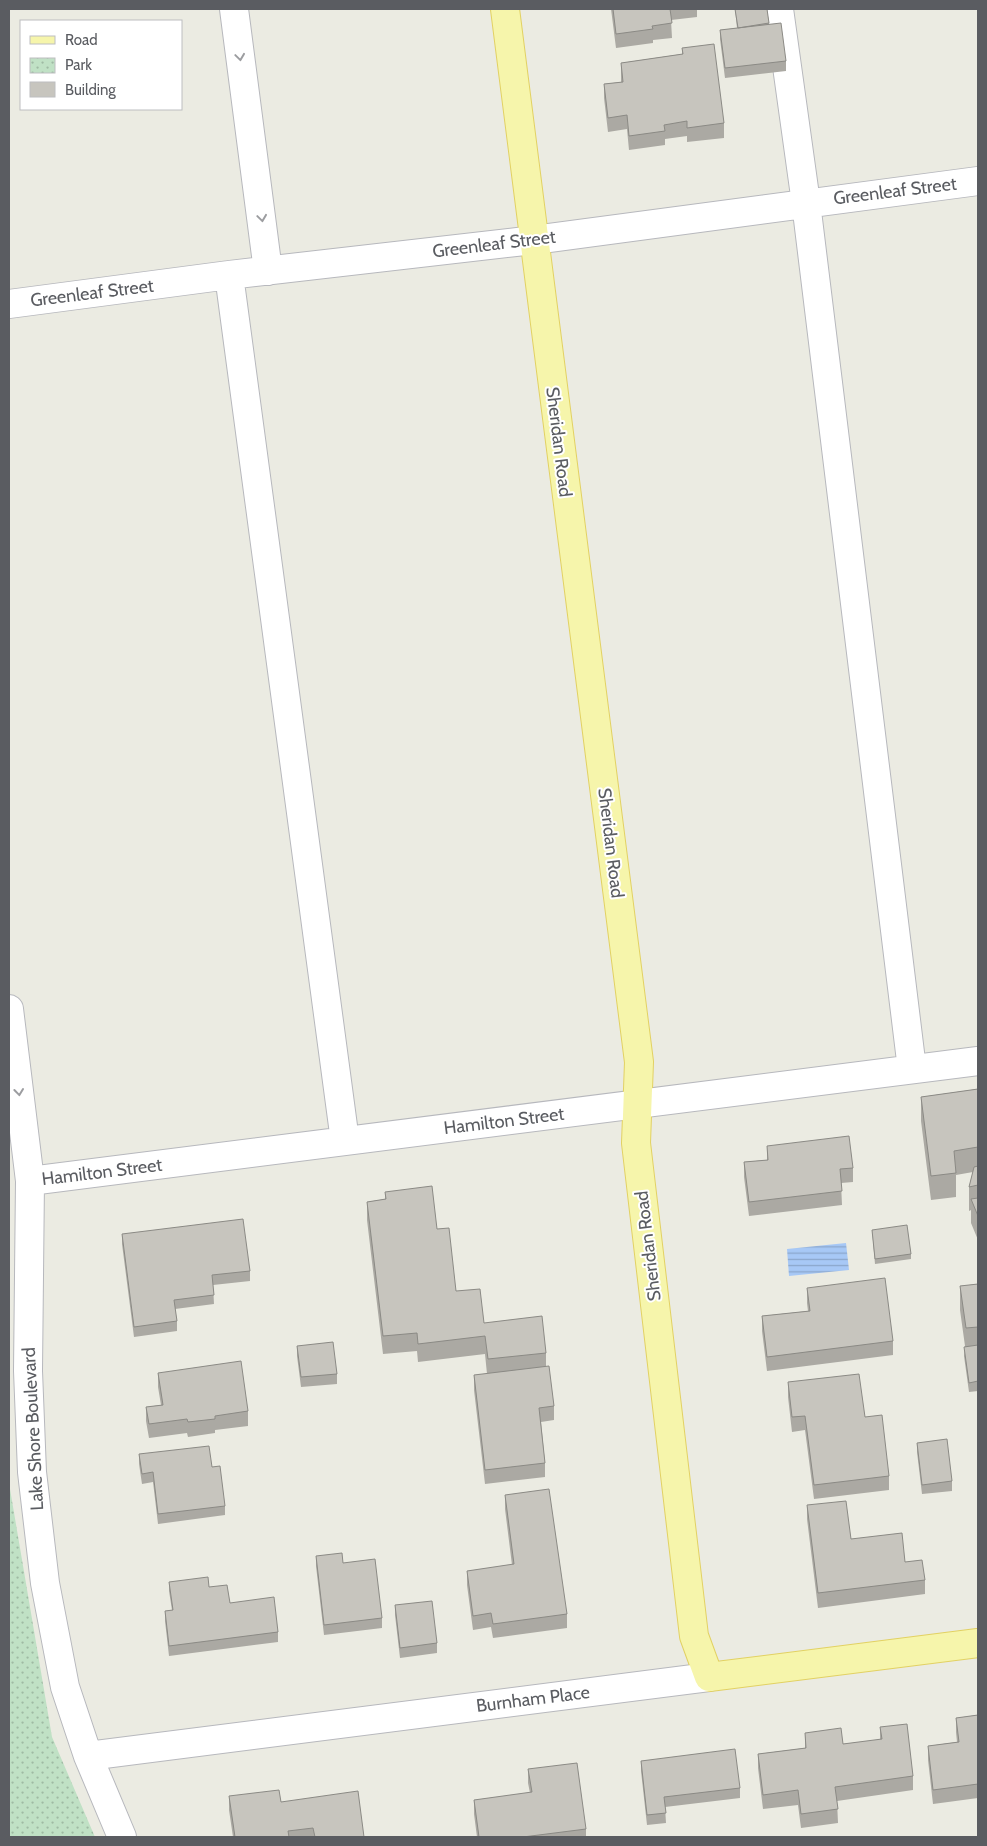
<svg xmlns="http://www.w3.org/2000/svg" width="987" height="1846" viewBox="0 0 987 1846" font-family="Cabin,sans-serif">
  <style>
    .park { fill: url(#park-dots) }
    .water { fill: url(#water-rules) }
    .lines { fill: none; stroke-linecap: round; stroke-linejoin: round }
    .minor-casing { stroke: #b7b8bd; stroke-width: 30 }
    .major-casing { stroke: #e2d163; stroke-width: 30 }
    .minor { stroke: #fff; stroke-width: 28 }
    .major { stroke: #f6f5ab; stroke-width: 28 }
    .wall { fill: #aba9a3 }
    .building { fill: #c7c5be; stroke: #8b8a85 }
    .oneway { stroke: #9c9da0 }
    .labels { text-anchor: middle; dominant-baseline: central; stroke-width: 4; stroke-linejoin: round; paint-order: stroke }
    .street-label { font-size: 18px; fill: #5a5c61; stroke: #fff }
  </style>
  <defs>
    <pattern id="park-dots" width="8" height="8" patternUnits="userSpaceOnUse" patternTransform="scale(1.25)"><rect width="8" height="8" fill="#c0e1c5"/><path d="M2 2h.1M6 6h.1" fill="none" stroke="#9fbaa3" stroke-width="1.8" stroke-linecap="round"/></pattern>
    <pattern id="water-rules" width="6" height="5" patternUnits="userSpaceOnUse" patternTransform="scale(1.25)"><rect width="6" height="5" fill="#a7c8f6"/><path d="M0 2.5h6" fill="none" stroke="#8ba6cb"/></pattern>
  </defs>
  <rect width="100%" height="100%" fill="#ebebe2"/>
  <path class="park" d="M9,1483L52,1737L95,1837H9Z"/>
  <path class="water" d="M846,1243L849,1270L789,1276L787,1249Z"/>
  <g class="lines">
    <g class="minor-casing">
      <path id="minor" d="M234,9L268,271
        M779,9L806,203L912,1069
        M229,275L345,1141
        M9,304L229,275L534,240L978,181
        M9,1009L30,1181L28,1371L32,1472L45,1583L65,1687L88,1756L122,1837
        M30,1181L978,1061
        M88,1756L709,1677"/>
    </g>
    <g class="major-casing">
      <path id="major" d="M505,9L639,1062L636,1143L694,1636L709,1677L978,1643"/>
    </g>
    <use href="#minor" class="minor"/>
    <use href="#major" class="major"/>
  </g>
  <path class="wall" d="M611,9H697V17L671,20L672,38L653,40V43L616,48Z
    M735,9H767L769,23L786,61V71L725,78L720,39V30L737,28Z
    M682,48L724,123V138L687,142V136L665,139V145L629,150L627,129L608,132L604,98V84L621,82V63L682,54Z
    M978,1089V1240L971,1223V1210L969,1211V1187L973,1172L956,1175V1197L931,1200L921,1121V1097Z
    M767,1146L853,1168V1182L841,1183L842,1205L749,1216L744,1177V1162L767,1160Z
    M385,1192L437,1229L456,1291L484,1323L546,1353V1367L554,1406V1420L541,1422L545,1463V1477L485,1484L474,1390V1375L487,1374L485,1354L418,1362L417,1351L383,1354L367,1220V1202L385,1199Z
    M872,1230L911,1254V1259L875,1264Z
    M122,1234L250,1271V1281L213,1285L214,1304L175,1309L177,1321V1331L134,1337L122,1244Z
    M978,1249V1391L969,1392L964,1356L965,1346L960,1310V1286L978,1284V1277L977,1278V1254Z
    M807,1288L893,1341V1355L767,1371L762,1331V1316L808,1311L807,1303Z
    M297,1346L337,1374V1384L301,1387L297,1356Z
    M158,1373L248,1411V1426L215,1430V1433L188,1437L187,1433L149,1438L146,1421V1407L161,1405L158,1387Z
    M788,1382L865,1417L889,1476V1490L814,1499L805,1430L792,1432L788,1397Z
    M917,1443L952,1481V1491L922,1494L917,1452Z
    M139,1454L212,1467L225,1506V1515L158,1524L153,1482L142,1484L139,1464Z
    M505,1495L567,1614V1628L493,1638L491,1627L473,1630L467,1585V1571L512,1565L505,1509Z
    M807,1505L851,1539L905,1562L925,1580V1594L818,1608L807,1519Z
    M316,1556L343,1563L382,1618V1628L324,1635L316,1566Z
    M169,1582L209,1587L230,1603L278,1632V1642L169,1656L165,1621V1611L172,1610L169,1591Z
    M395,1605L437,1643V1653L400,1658L395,1615Z
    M978,1715V1798L933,1804L928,1760V1746L957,1742L956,1732V1718Z
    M880,1727L913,1776V1790L837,1801L838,1823L801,1828L798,1805L763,1809L758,1768V1754L805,1748V1733L843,1744L880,1740Z
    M641,1761L740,1788V1798L665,1807L666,1823L647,1825L641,1771Z
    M528,1769L586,1829V1837H477L474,1814V1800L530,1793L528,1783Z
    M229,1796L364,1837H233L229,1810Z"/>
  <path class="building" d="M613,9H670L672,23L652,26L653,29L616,34Z
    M735,9H767L769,23L738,28Z
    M781,23L786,61L725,68L720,30Z
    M714,44L724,123L687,128V121L664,125L665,131L629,136L627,115L608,118L604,84L623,82L621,63L683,54L682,48Z
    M978,1089V1147L954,1151L956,1173L931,1176L921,1097Z
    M849,1136L853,1168L840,1169L842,1191L749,1202L744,1162L768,1160L767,1146Z
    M978,1166V1185L969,1187L974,1167Z
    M432,1186L437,1229L449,1228L456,1291L480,1289L484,1323L542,1316L546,1353L488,1359L485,1336L418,1344L417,1333L383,1336L367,1202L386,1199L385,1192Z
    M978,1198V1216L971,1199Z
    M243,1219L250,1271L212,1275L214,1295L174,1300L177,1321L134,1327L122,1234Z
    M907,1225L911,1254L875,1259L872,1230Z
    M885,1278L893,1341L767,1357L762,1316L810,1311L807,1288Z
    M978,1284V1327L966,1328L960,1286Z
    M333,1342L337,1374L301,1377L297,1346Z
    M978,1345V1381L969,1383L964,1347Z
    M241,1361L248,1411L215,1416V1419L188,1422L187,1419L149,1424L146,1407L163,1405L158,1373Z
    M549,1366L554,1406L539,1408L545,1463L485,1470L474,1375Z
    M859,1374L865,1417L882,1415L889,1476L814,1485L805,1416L792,1417L788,1382Z
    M947,1439L952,1481L922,1485L917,1443Z
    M209,1446L212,1467L220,1466L225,1506L158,1514L153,1472L142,1474L139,1454Z
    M549,1489L567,1614L493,1624L491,1613L473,1616L467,1571L514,1564L505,1495Z
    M846,1501L851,1539L902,1533L905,1562L922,1560L925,1580L818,1593L807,1505Z
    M342,1553L343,1563L375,1559L382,1618L324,1625L316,1556Z
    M208,1577L209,1587L227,1585L230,1603L274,1597L278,1632L169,1646L165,1611L173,1610L169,1582Z
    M432,1601L437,1643L400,1648L395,1605Z
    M978,1715V1784L933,1790L928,1746L959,1742L956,1718Z
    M907,1724L913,1776L835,1787L838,1809L801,1814L798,1790L763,1795L758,1754L806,1748L805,1733L841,1728L843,1744L882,1739L880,1727Z
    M735,1749L740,1788L664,1797L666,1813L647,1815L641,1761Z
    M577,1763L586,1829L523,1837H479L474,1800L532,1792L528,1769Z
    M279,1790L281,1802L358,1791L364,1837H315L313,1828L288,1831L289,1837H235L229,1796Z"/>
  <defs><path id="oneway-chevron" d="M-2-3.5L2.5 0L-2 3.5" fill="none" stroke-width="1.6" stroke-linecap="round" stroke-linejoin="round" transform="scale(1.25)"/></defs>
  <g class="oneway">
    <use href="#oneway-chevron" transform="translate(240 57) rotate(82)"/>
    <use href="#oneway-chevron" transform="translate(262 218) rotate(82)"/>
    <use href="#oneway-chevron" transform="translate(19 1092) rotate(83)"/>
  </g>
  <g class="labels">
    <g class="street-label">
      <text transform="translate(895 191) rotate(-7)">Greenleaf Street</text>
      <text transform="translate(494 244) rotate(-7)">Greenleaf Street</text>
      <text transform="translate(92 293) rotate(-7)">Greenleaf Street</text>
      <text transform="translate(559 442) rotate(83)">Sheridan Road</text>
      <text transform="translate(611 843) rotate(83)">Sheridan Road</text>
      <text transform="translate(504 1121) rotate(-7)">Hamilton Street</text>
      <text transform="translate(102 1172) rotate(-7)">Hamilton Street</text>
      <text transform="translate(648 1246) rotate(-97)">Sheridan Road</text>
      <text transform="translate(33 1429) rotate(-93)">Lake Shore Boulevard</text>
      <text transform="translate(533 1699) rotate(-7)">Burnham Place</text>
    </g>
  </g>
  <rect width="987" height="1846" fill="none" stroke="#5a5c61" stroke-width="20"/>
  <rect x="20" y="20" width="162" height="90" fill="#ffffff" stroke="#bdbec0"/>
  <rect x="30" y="36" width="25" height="8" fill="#f6f5ab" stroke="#bdbec0"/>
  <text x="65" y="45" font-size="15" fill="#5a5c61">Road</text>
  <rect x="30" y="58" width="25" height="15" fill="url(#park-dots)" stroke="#bdbec0"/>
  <text x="65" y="70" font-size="15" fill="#5a5c61">Park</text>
  <rect x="30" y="82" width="25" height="15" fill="#c7c5be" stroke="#bdbec0"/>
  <text x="65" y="95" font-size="15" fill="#5a5c61">Building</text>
</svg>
